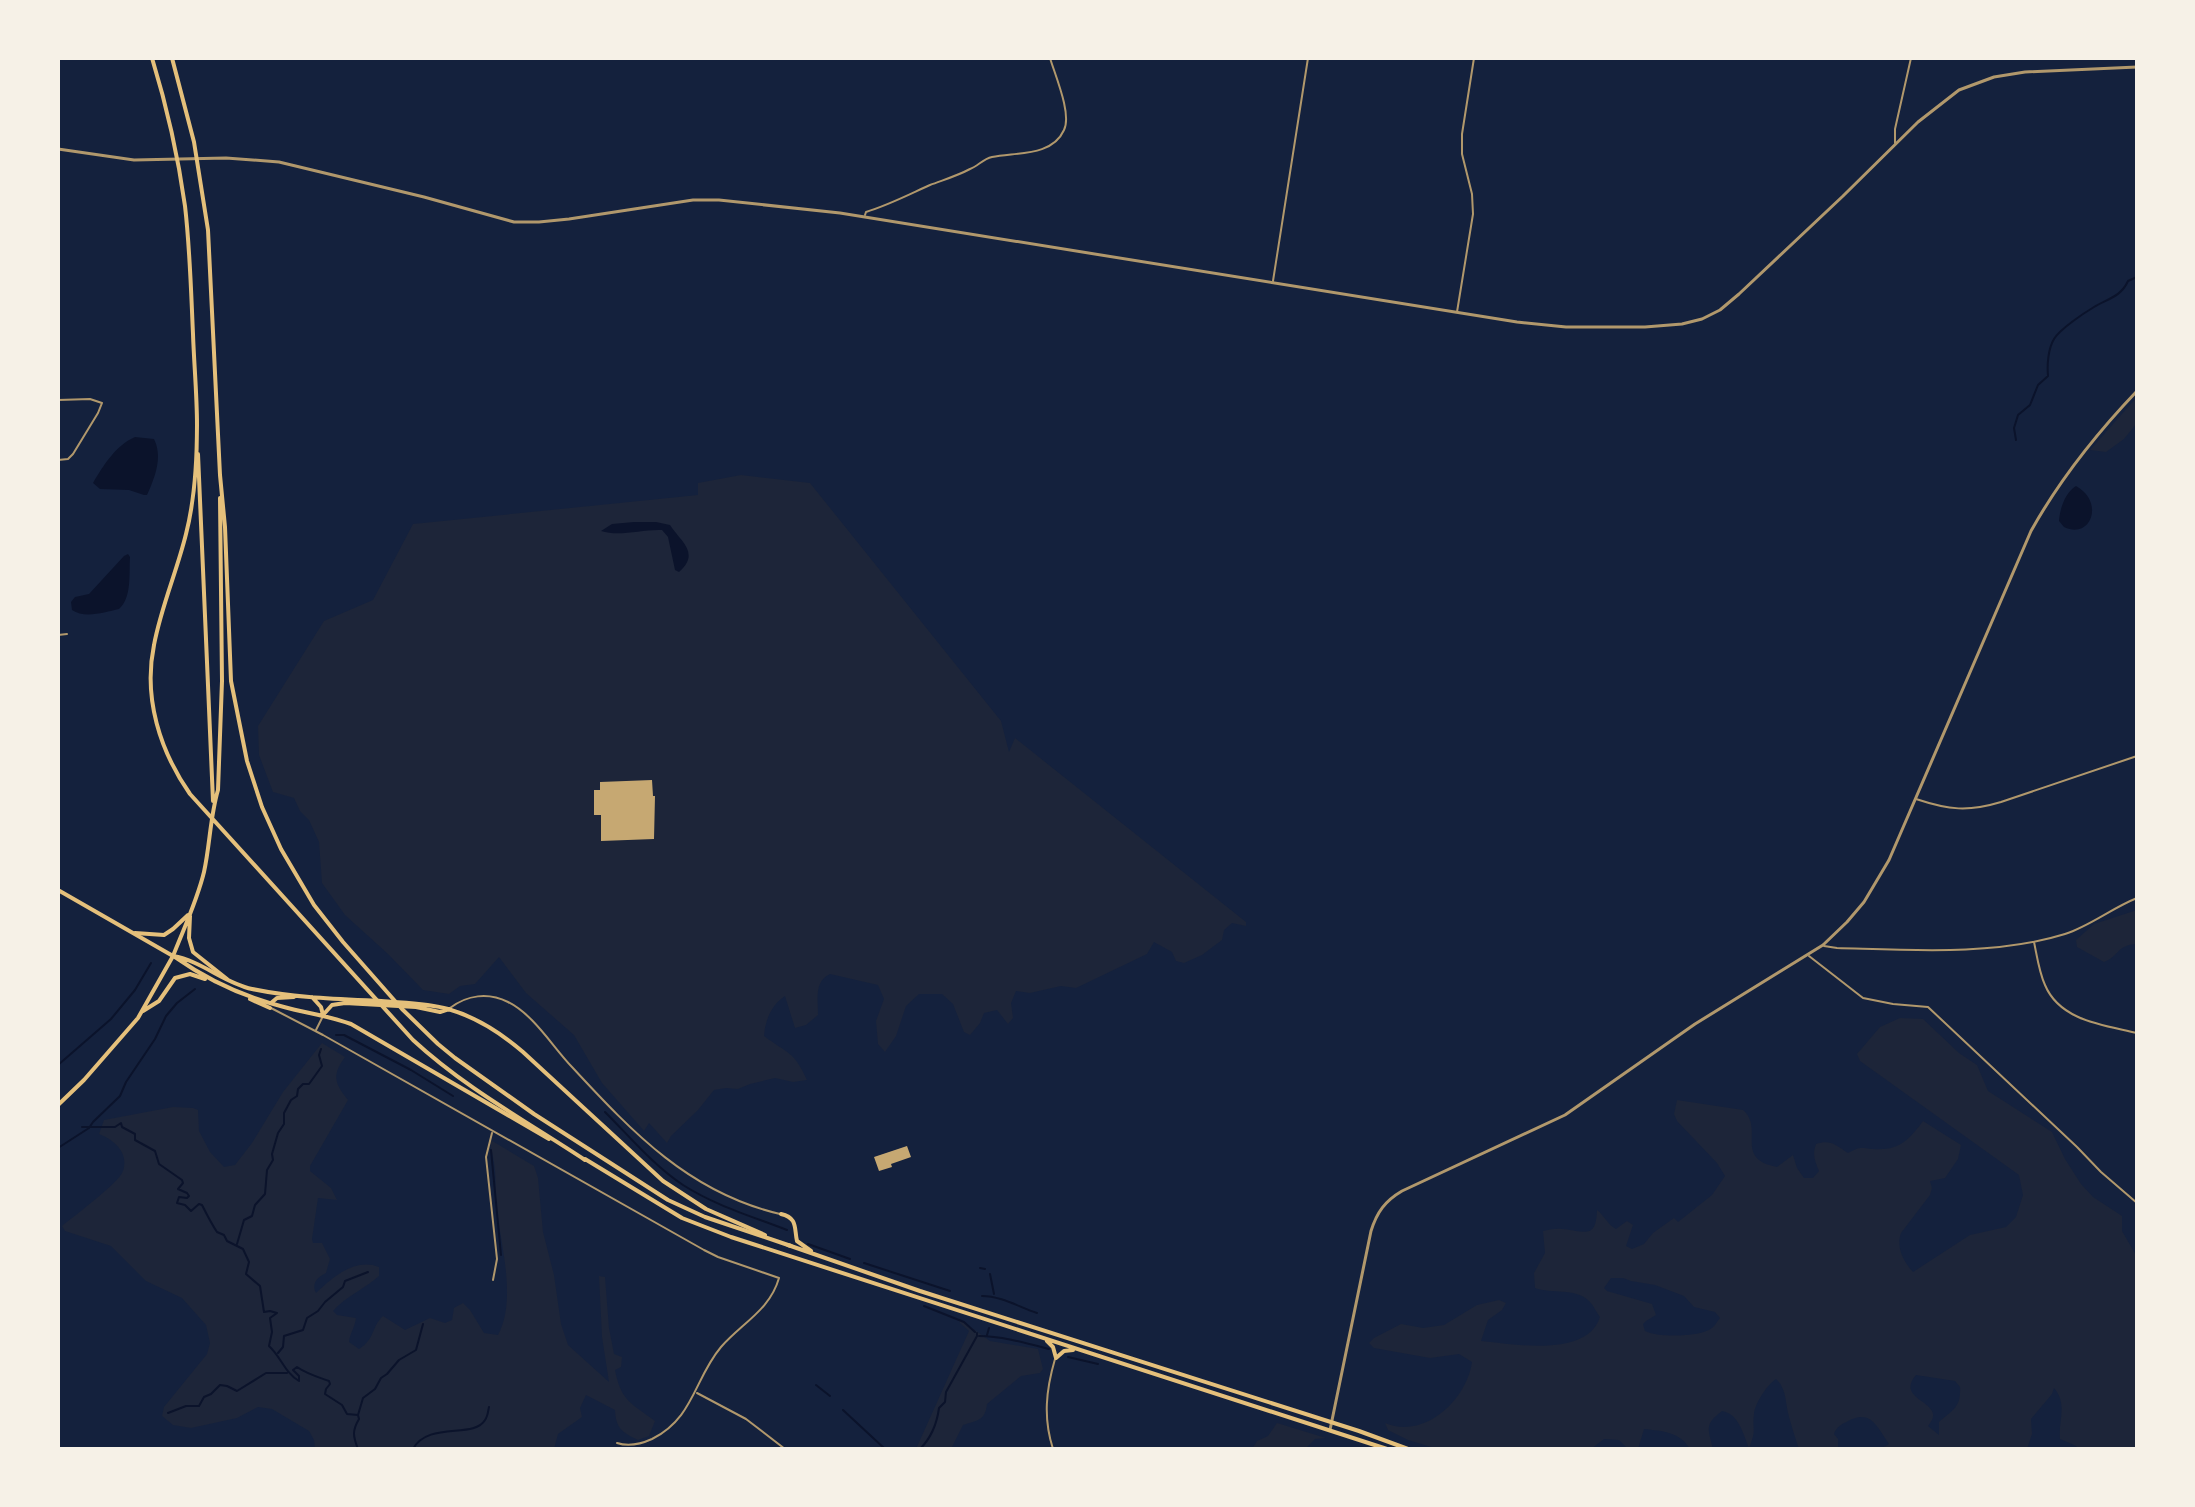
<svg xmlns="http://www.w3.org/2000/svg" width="2195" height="1507" viewBox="0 0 2195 1507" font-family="Lato,sans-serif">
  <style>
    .green { fill: #1d2539; fill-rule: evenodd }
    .water { fill: #0b132b }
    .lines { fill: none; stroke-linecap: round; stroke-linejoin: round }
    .stream { stroke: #0b132b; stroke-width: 2 }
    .building { fill: #c6a872 }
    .minor { stroke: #b1986c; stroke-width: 2 }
    .tertiary { stroke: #b1986c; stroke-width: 3 }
    .primary { stroke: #e5c07b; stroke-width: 4 }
    .trunk { stroke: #e5c07b; stroke-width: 4 }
    .motorway { stroke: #e5c07b; stroke-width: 4 }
  </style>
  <rect width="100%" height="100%" fill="#14213d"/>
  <path class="green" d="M2137,397V423L2124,439L2106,452L2090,450Z
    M741,475L810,483L1001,721L1009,752L1015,738L1246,922V926L1232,923L1224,930L1222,940L1202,955L1184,963L1176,961L1172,952L1154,942L1147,954L1076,988L1061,986L1030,993L1016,991L1011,1003L1013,1018L1008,1024L997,1010L984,1013L980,1023L970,1035L964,1032L953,1004L942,994H919L906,1006L896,1036L885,1052L878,1044L876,1021L884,999L878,985L830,974C814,981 818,1000 818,1015L806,1025L795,1028L785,996C771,1005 765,1021 764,1036C788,1054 794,1051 807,1080L793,1082L775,1078L750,1084L738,1089L726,1088L714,1090L698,1110L671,1136L667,1143L649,1123L644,1131L602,1083L574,1035L526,993L499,957L475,984L460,986L449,994L423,990L388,954L345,915L322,883L319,842L309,820L300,811L294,798L273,792L259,755L258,726L324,621L373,600L413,524L698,495V483Z
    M2137,910V944C2116,945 2120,956 2104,962L2077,947L2076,940L2094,924Z
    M1900,1018L1923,1019L1959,1053L1977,1065L1988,1091L2052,1132L2065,1159L2081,1184L2093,1197L2122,1216V1231L2137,1257V1449H2080L2074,1445L2060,1439C2058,1421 2068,1404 2054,1388L2052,1394L2031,1419L2032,1434L2027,1449H1880L1889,1444C1877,1427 1871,1409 1848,1421C1841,1425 1837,1426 1834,1434L1838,1439V1449H1799C1795,1438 1792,1427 1789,1417C1785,1403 1787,1389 1776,1379C1767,1385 1755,1403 1754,1414C1752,1431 1757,1429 1749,1448C1743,1434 1739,1414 1722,1411C1704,1425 1708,1428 1713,1449H1690C1680,1432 1663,1431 1644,1429L1638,1449H1628L1619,1440L1604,1439L1591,1449H1438L1408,1440L1388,1430L1385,1423C1425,1440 1467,1399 1472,1362L1459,1354L1430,1358L1374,1348L1369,1343L1374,1338L1401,1324L1423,1328L1444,1325L1477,1305L1499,1300L1506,1303L1502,1310L1488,1320L1481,1341C1513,1344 1587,1358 1600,1317C1596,1312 1593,1304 1588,1300C1575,1288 1551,1294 1535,1288L1534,1273L1545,1253L1543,1231C1549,1230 1555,1228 1562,1229C1585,1231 1596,1240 1597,1210C1604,1215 1607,1224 1616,1229L1627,1221L1633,1225L1626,1246L1632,1249L1644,1244L1653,1233L1674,1218L1678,1222L1712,1195L1725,1176L1717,1163L1677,1121L1674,1114L1677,1100L1743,1110C1765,1129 1733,1159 1777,1167L1793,1155L1797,1168L1804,1178H1813L1819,1171C1815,1161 1812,1155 1816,1144C1830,1139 1836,1145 1848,1153C1861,1146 1860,1148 1873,1149C1899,1151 1909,1140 1923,1121L1961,1145L1958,1159L1945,1178L1930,1181L1932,1188L1930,1195L1901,1233C1896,1247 1903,1261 1913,1272L1970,1235L2006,1227L2016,1217L2023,1195L2019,1175L1860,1061L1857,1054L1880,1027ZM1611,1278H1623L1631,1281L1655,1285L1684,1296L1694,1307L1715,1312L1720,1318C1718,1320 1715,1326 1712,1328C1701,1337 1658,1338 1645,1331L1643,1324L1646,1321L1656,1315L1652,1304L1607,1291L1604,1288ZM1916,1375L1955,1381L1960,1387C1961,1407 1954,1409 1939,1422V1435L1928,1426C1950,1401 1893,1402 1916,1375Z
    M322,1043L345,1057C332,1075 334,1083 348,1100L310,1166V1171L331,1188L337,1200L318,1198L312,1239L313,1243H322L330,1259L326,1273C318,1277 311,1283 316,1293C332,1278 355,1257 379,1267V1276C365,1289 346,1296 333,1311L337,1315L356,1318C355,1327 350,1333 349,1342L359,1349C376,1338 371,1327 383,1316L405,1330L430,1318L445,1323L452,1320L454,1308L463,1303L470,1310L484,1333L498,1335C518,1298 499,1240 496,1201C495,1190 496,1180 495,1170C494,1159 491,1149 489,1139L534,1166L538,1178L543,1232L554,1275L561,1324L568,1345L609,1382L602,1337L599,1276L605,1277L609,1328L614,1354L622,1357L621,1367L615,1370C621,1401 631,1403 655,1421L649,1436L638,1440C622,1432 616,1429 615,1410L586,1395L580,1408L582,1417L558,1434L554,1449H315L314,1440L309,1431L272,1409L258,1407L237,1418L191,1428L173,1425L162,1416L164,1407L207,1354L210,1343L206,1325L182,1298L146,1281L111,1246L65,1231L62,1226C74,1216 119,1183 123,1171C129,1152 114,1140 99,1134L104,1120L173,1107L193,1108L198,1110L199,1131L210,1152L224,1167L235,1165L252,1143L283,1092Z
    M958,1318L990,1341L1038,1349L1043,1369L1040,1373L1021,1376L987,1404C985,1421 978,1420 963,1425L951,1449H916L969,1331L960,1323Z
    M1277,1423L1326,1438L1315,1439L1305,1449H1252L1257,1441L1268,1436Z"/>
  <path class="water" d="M135,437L154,439C163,457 155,477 147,495H144L129,490L100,489L93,483C103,466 116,445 135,437Z
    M2076,486C2105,502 2091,540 2064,527L2059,521C2060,508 2065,493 2076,486Z
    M634,522H656L670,525C680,541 701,553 679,572L675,570L668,537L662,530C642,529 620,537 601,531L612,524Z
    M128,554L130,557C129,573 132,598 119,609C105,612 85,619 72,610L71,602L75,597L89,594L124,556Z"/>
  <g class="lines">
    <path class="stream" d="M2016,440L2014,428L2018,415L2030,405L2038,385L2048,376C2047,365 2048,349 2054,339C2060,329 2084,313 2094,307C2107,299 2121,297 2128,281L2137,277
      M336,1035H344L411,1070L453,1096
      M58,1065L111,1019L135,990L151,963
      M605,1112C630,1137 654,1166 683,1185C716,1206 751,1216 787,1230
      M82,1127H115L121,1123L122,1127L135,1134V1140L155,1151L159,1164L182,1180L183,1183L178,1189L187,1193L189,1196L187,1198L179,1197L177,1203L185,1205L191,1211L199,1204L202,1205C207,1215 211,1223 217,1232L224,1235L227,1241L243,1249L249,1262L246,1274L260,1286L264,1312L270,1311L277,1313L270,1318L272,1332L269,1346C281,1357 285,1373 299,1381V1376L293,1370L297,1367C307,1374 318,1377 329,1381L330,1384L326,1389L325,1394L342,1405L347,1414L358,1415
      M58,1148L89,1128L93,1122L120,1096L126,1082L155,1039L166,1016L177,1003L195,989
      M491,1150L501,1255
      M237,1244L244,1220L252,1216L255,1205L265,1194L267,1170L273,1160L272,1154L278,1133L284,1124V1113L291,1100L297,1096L298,1089L303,1084H309L322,1066L319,1055L321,1049
      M808,1244L850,1259
      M864,1263L950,1291
      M980,1268L985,1269
      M990,1274L994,1294
      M982,1296C1001,1296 1019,1307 1037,1313
      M924,1306L964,1322L975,1332
      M987,1335L989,1328
      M979,1336C1001,1336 1026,1343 1049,1349
      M278,1353L283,1347L284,1336L303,1330L307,1318L318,1311L325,1302L343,1287L345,1281L368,1272
      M1068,1357L1098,1364
      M816,1385L830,1396
      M843,1410L885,1449
      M168,1413L186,1406H199L204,1397L211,1394L220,1385L227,1386L237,1391L266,1373H287
      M358,1449C353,1436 352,1431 359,1419L358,1415L363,1398L375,1389L381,1378L387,1374L399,1360L416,1350L423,1324
      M413,1449C428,1421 474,1439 485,1420C488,1416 488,1411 489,1407
      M920,1449C931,1438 937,1423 939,1408L945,1402L946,1392L977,1336V1333"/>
  </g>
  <path class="building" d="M652,780L653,796H655L654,839L601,841V815H594V790H600V782Z
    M907,1146L911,1157L891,1164L892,1167L879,1171L874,1157Z"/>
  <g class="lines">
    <path class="minor" d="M1895,143V129L1911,58
      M865,215L866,212C889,205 908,195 930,185C943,180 957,176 970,169C978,166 983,159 992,157C1015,152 1052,157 1064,130C1072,114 1055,75 1050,58
      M1273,281L1308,58
      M1457,312L1473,214L1472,194L1462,154V134L1474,58
      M58,400L90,399L102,403L98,413L73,454L68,459L58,460
      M58,635L67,634
      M1916,799C1949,810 1968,812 2001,802L2137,756
      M2034,942C2037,956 2039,972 2045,985C2060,1021 2104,1025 2137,1033
      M1824,946L1837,948C1910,950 1995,956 2065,934C2090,926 2112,908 2137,898
      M1809,956L1863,998L1893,1004L1928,1007L2077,1147L2101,1172L2137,1203
      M271,1008L323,1035L704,1250L718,1257L779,1278C770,1310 742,1323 721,1347C694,1379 694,1418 652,1439C641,1444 629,1447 617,1443
      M450,1008C467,995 488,992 508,1002C534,1015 552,1046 572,1067C633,1133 690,1193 780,1214
      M316,1030L322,1018
      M492,1133L486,1157L497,1259L493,1280
      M697,1393L746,1419L785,1449
      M1053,1449C1043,1418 1046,1390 1055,1359"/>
    <path class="tertiary" d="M58,149L134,160L226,158L279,162L424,197L514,222H539L569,219L693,200H719L840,213L1517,322L1566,327H1645L1682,324L1702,319L1720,310L1739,294L1843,196L1918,122L1959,90L1994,77L2025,72L2137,67
      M1330,1430L1371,1231C1377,1212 1385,1201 1402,1191L1565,1115L1695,1024L1823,945L1847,922L1864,902L1889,860L2031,531C2060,479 2096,434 2137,391"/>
    <path class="primary" d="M58,890L173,956"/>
    <path class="trunk" d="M173,956C202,961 224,983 252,989C295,998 338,999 381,1001C404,1003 427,1003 448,1009C476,1017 501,1033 523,1052L663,1181L706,1209L765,1235
      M175,957C209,981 244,997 284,1007C306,1013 329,1016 351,1024L549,1139
      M312,997L321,1007L323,1015
      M250,999L270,1008
      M271,1003L277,998L294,997
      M143,1011L159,1001L175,978L190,974L205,979
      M323,1015L332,1005L345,1003L416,1007L440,1012L449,1009
      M58,1105L84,1080L138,1018L173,956
      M585,1159L682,1218L731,1237L1387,1449
      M781,1214C798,1218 794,1228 797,1241L811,1251
      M788,1245L920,1291L1359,1431L1408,1449
      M1047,1341L1053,1347L1056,1358L1064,1351L1073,1350"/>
    <path class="motorway" d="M152,58C167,107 178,156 185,206C190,249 191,291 193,334C194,364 197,395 197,425C197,462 195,499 186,534C177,571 161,607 154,645C143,698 160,751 190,794L413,1040C465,1088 526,1121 585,1160
      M172,58L194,142L208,230L220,475L225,527L231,681L247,761L262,807L281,849L314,905L343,942L402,1009L438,1044L455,1058L534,1114L668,1200L705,1217L791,1246
      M198,454L213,801
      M190,916L189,938L193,952L227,979
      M135,933L164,935L173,929L188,915
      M173,956C184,928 197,901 204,872C210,845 210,817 218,790L222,681L220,498"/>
  </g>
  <rect width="2195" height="1507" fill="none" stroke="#f6f1e7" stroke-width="120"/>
</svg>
